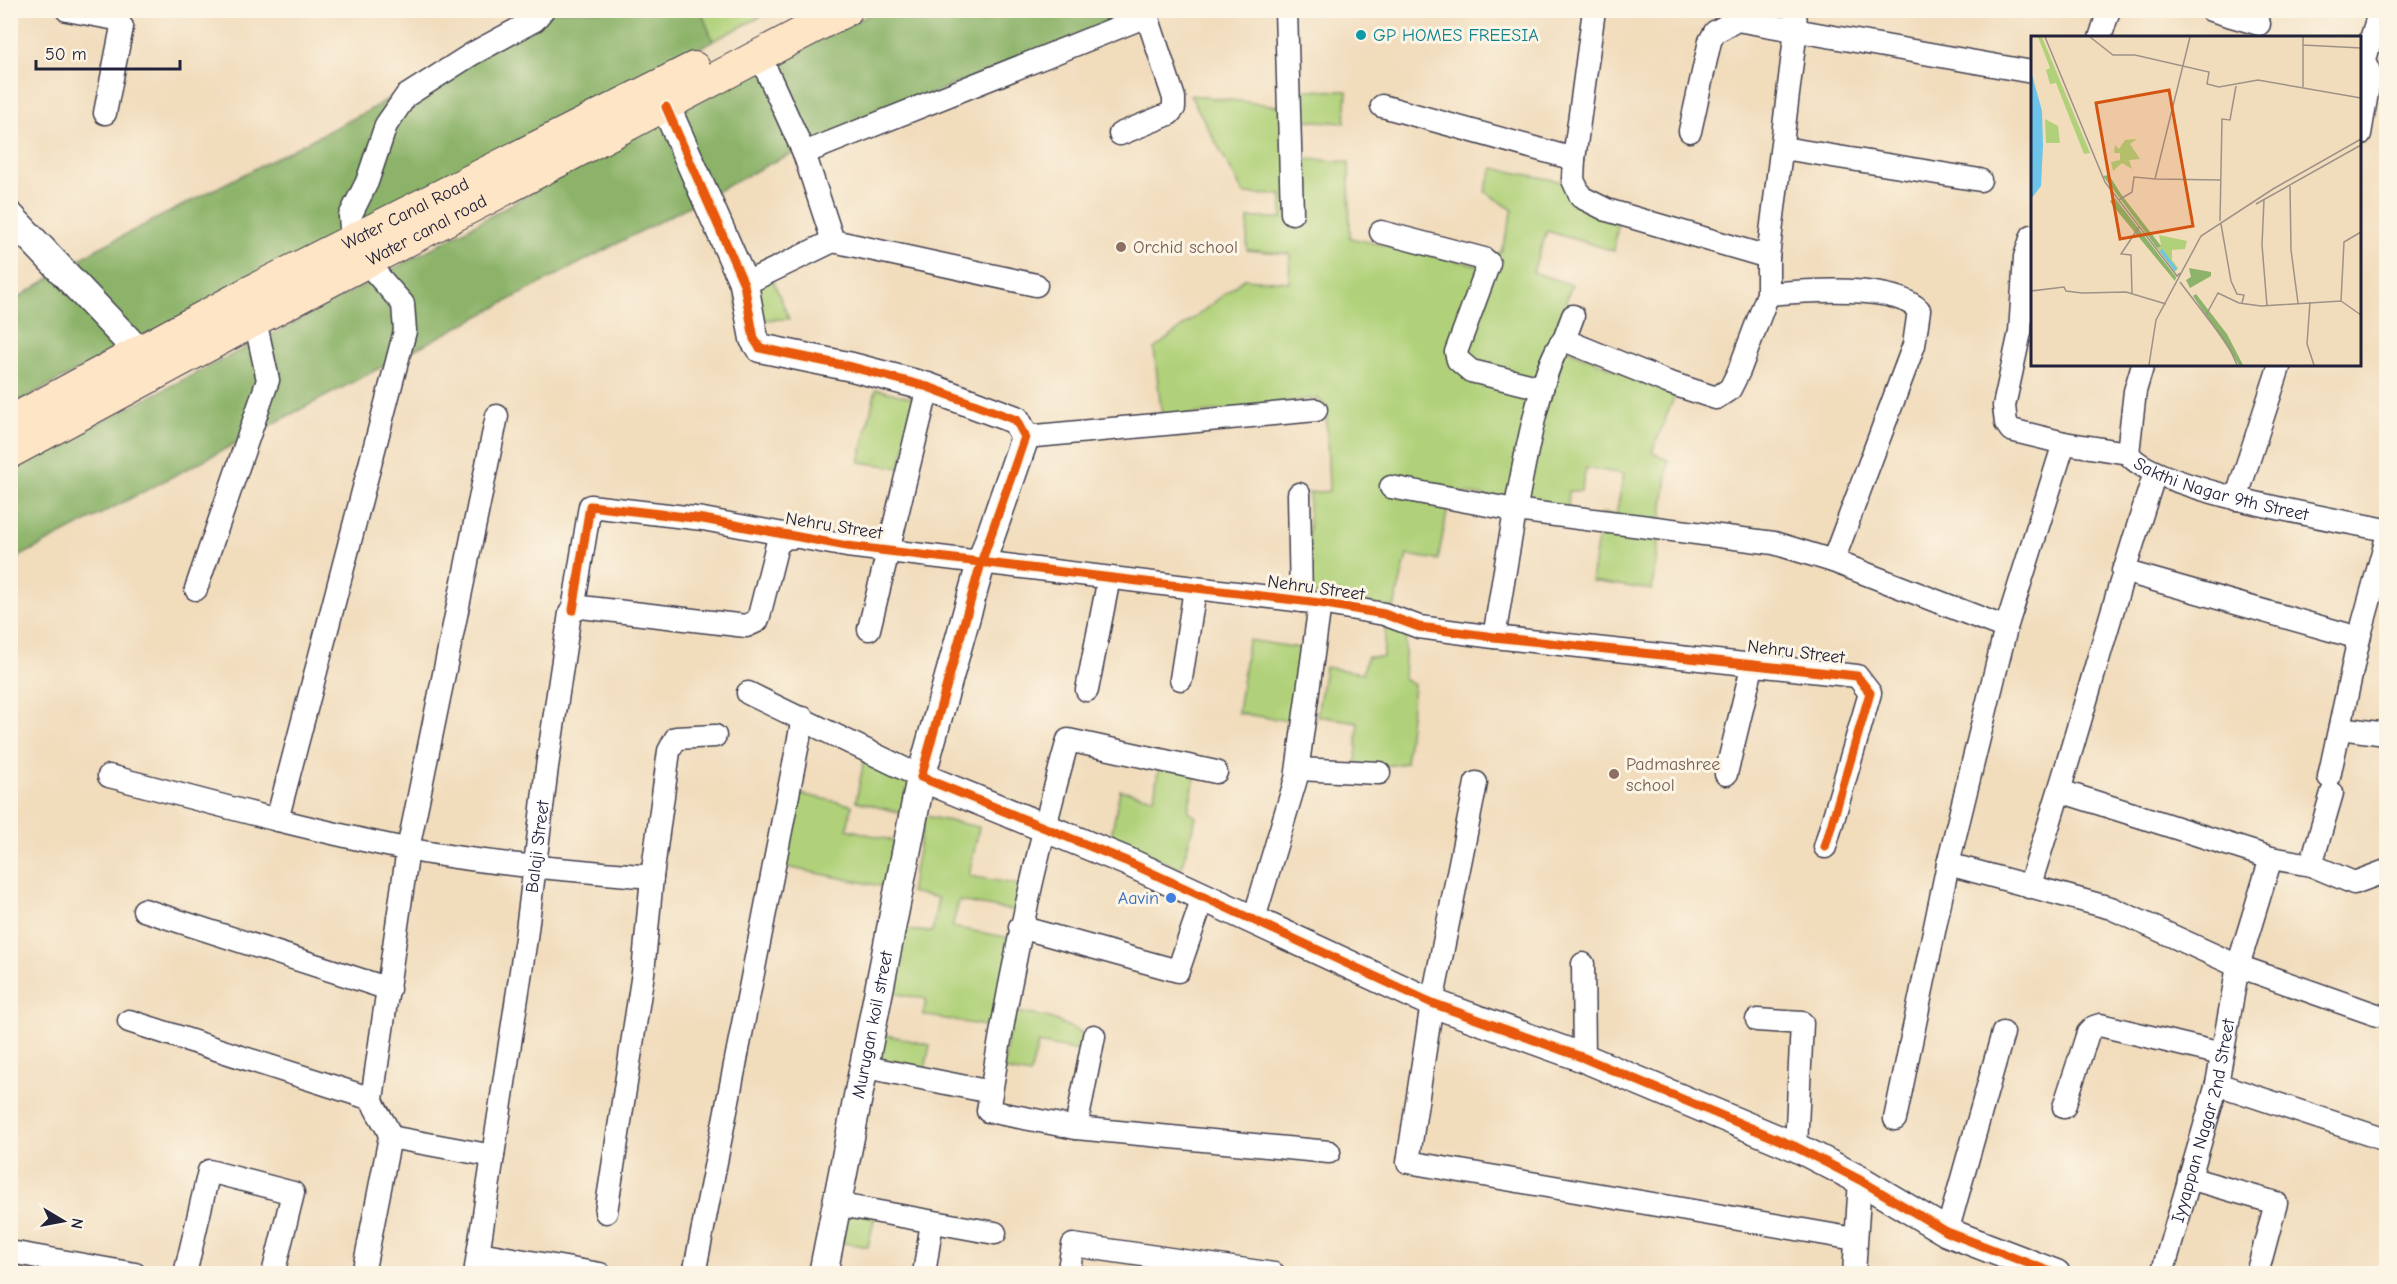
<svg xmlns="http://www.w3.org/2000/svg" width="2397" height="1284" viewBox="0 0 2397 1284" font-family="'Comic Neue',sans-serif">
  <style>
    .green { fill: #b0d179; stroke: #697a5a; stroke-width: 1.5 }
    .forest { fill: #8cb369; stroke: #576a52; stroke-width: 1.5 }
    .lines { fill: none; stroke-linecap: round; stroke-linejoin: round }
    .minor-casing { stroke: #413e4e; stroke-width: 25 }
    .tertiary-casing { stroke: #413e4e; stroke-width: 31 }
    .secondary-casing { stroke: #413e4e; stroke-width: 34 }
    .minor { stroke: #fff; stroke-width: 22 }
    .tertiary { stroke: #fff; stroke-width: 28 }
    .secondary { stroke: #fee5c5; stroke-width: 32 }
    .cycleway-casing { stroke: #fcf5e5; stroke-width: 13 }
    .cycleway { stroke: #e8590c; stroke-width: 9 }
    .culture-dot { fill: #0f9aa8; stroke: #fcf5e5; stroke-width: 2 }
    .education-dot { fill: #8d6e63; stroke: #fcf5e5; stroke-width: 2 }
    .shop-dot { fill: #3f7fe0; stroke: #fcf5e5; stroke-width: 2 }
    .labels { text-anchor: middle; dominant-baseline: central; stroke-width: 6; stroke-linejoin: round; paint-order: stroke }
    .culture-label { font-size: 18px; fill: #0d838f; stroke: #fcf5e5; text-anchor: start }
    .street-label { font-size: 18px; fill: #22223b; stroke: #fcf5e5 }
    .education-label { font-size: 18px; fill: #785e54; stroke: #fcf5e5; text-anchor: start }
    .shop-label { font-size: 18px; fill: #366cbe; stroke: #fcf5e5; text-anchor: end }
    .inset-river { fill: none; stroke: #6dc4ea; stroke-width: 3 }
    .inset-road { fill: none; stroke: #9e9288; stroke-width: 1.5 }
    .view { fill: #d45411; fill-opacity: 0.15; stroke: #d45411; stroke-width: 3 }
    .inset-edge { fill: none; stroke: #22223b; stroke-width: 3 }
  </style>
  <rect width="100%" height="100%" fill="#fcf5e5"/>
  <filter id="ink" filterUnits="userSpaceOnUse"><feTurbulence type="fractalNoise" baseFrequency=".0167" numOctaves="2"/><feDisplacementMap in="SourceGraphic" scale="12" xChannelSelector="R" yChannelSelector="G"/><feConvolveMatrix kernelMatrix="1 2 1 2 8 2 1 2 1" color-interpolation-filters="sRGB"/></filter>
  <filter id="wash" filterUnits="userSpaceOnUse"><feTurbulence type="fractalNoise" baseFrequency=".008" numOctaves="4" result="noise"/><feDisplacementMap in="SourceGraphic" scale="24" xChannelSelector="R" yChannelSelector="G"/><feGaussianBlur stdDeviation="1.35" result="paint"/><feColorMatrix in="noise" values="0 0 0 0 0 0 0 0 0 0 0 0 0 0 0 0 0 1.4 0 .05"/><feComposite in="paint" operator="in"/></filter>
  <g filter="url(#wash)">
    <rect width="100%" height="100%" fill="#f1dcbc"/>
    <path class="green" d="M701,11H772L713,41Z
      M1302,90L1347,91L1345,123L1300,120L1299,158L1349,162L1350,238L1476,265L1501,252L1513,210L1485,192L1493,168L1564,182L1620,208L1614,251L1547,231L1533,272L1572,285L1550,342L1675,395L1652,452L1669,461L1652,590L1591,581L1602,513L1616,515L1624,474L1586,468L1581,491H1569L1568,508L1451,491L1438,560L1407,555L1394,608L1309,594V493L1329,491L1326,409L1318,398L1162,418L1154,349L1244,279L1289,282L1290,254L1247,250L1248,218H1282V195L1244,194L1190,95L1278,106Z
      M772,278L789,319L740,320L735,290Z
      M876,389L916,399L900,468L859,462Z
      M1386,623L1406,631L1404,679L1414,685L1406,763L1378,767L1356,764L1358,722L1317,716L1325,667L1363,673L1367,657H1383Z
      M1248,640L1306,649L1296,722L1238,713Z
      M864,760L912,784L905,814L856,801Z
      M1159,764L1196,772L1188,811L1196,817L1181,869L1111,837L1120,790L1154,798Z
      M796,793L852,805L847,829L895,841L886,887L781,866Z
      M925,816L979,827L969,876L1021,885L1015,911L959,901L952,927L1011,938L996,1028L923,1015L926,999L891,993L904,930L932,932L938,898L910,892Z
      M1012,1011L1050,1018L1083,1033L1080,1051L1038,1043L1030,1075L1003,1070Z
      M883,1034L930,1045L924,1075L878,1067Z
      M845,1210L875,1215L868,1247L839,1242Z"/>
    <path class="forest" d="M533,11H701L713,41L11,405V302L95,250L368,111Z
      M876,11H1136L941,90L771,163L11,561V468L286,327L458,234L654,124Z"/>
  </g>
  <g filter="url(#ink)">
    <g class="lines">
      <g class="minor-casing">
        <g id="minor">
          <path d="M67,10L116,19L122,27L105,113"/>
          <path d="M1286,10L1292,213"/>
          <path d="M1594,10L1574,159L1573,180L1581,197L1607,210L1768,257"/>
          <path d="M2211,10L2259,24"/>
          <path d="M2100,38L2109,10"/>
          <path d="M759,54L804,153L833,241L1036,285"/>
          <path d="M1382,106L1574,159"/>
          <path d="M1690,131L1710,41L1715,32L1737,20L2032,72"/>
          <path d="M1120,134L1169,114L1174,108V98L1145,10"/>
          <path d="M2360,134L2370,75L2365,59L2380,10"/>
          <path d="M1783,148L1980,180"/>
          <path d="M804,153L1147,16"/>
          <path d="M1381,232L1484,259L1489,263L1456,352L1458,360L1471,371L1542,388"/>
          <path id="s1" d="M2032,236L2025,257L2020,332L2004,406L2006,423L2011,430L2064,443L2128,453C2150,489 2339,520 2386,530"/>
          <path d="M744,284L833,241"/>
          <path d="M1768,294C1803,291 1894,283 1919,310L1914,345L1833,561"/>
          <path d="M1564,340L1573,316"/>
          <path d="M1025,437L1316,410"/>
          <path d="M2128,453L2135,391L2143,364"/>
          <path d="M1391,487L1515,510L1774,543L1833,561L2006,628"/>
          <path d="M1299,494L1301,601"/>
          <path d="M2236,499L2280,364"/>
          <path d="M2123,571L2359,638"/>
          <path d="M196,589L268,380L255,320"/>
          <path d="M573,610L590,506L703,519L847,546L1320,603L1384,614L1419,627L1494,637L1857,676L1870,693L1825,847"/>
          <path d="M869,629L928,387"/>
          <path d="M1494,637C1503,587 1534,365 1564,340L1667,382L1716,398L1730,389L1739,371L1768,294V257L1796,29L1795,10"/>
          <path d="M1181,679L1195,589"/>
          <path d="M1087,690L1109,578"/>
          <path d="M748,693L921,777"/>
          <path d="M2340,728L2386,734"/>
          <path d="M1298,769L1379,773"/>
          <path d="M1216,772L1068,740C1033,864 1008,984 988,1111L1076,1128L1329,1152"/>
          <path d="M1726,774L1753,663"/>
          <path d="M109,776C208,802 306,829 406,849C487,864 570,870 652,877"/>
          <path d="M2329,777L2359,638L2386,541"/>
          <path d="M1476,783L1432,1003L1408,1162L1855,1239"/>
          <path d="M2060,791L2271,858L2311,865L2354,883L2386,871"/>
          <path d="M277,820L405,331L403,304L366,262L352,240L350,216L367,182L386,125L406,96L472,54L535,20L543,10"/>
          <path d="M1948,864L2111,908L2238,966L2377,1015"/>
          <path d="M2311,865L2332,793"/>
          <path d="M2029,887C2074,750 2110,610 2155,473"/>
          <path d="M144,910L389,989"/>
          <path d="M1253,922L1296,779L1320,603"/>
          <path d="M1020,927L1178,971L1203,898"/>
          <path d="M1583,964L1584,1058"/>
          <path d="M1757,1020L1802,1023L1796,1147"/>
          <path d="M129,1021L372,1099"/>
          <path d="M861,1066L991,1092"/>
          <path d="M2217,1084L2386,1140"/>
          <path d="M2064,1107L2088,1033L2094,1027L2100,1025L2222,1054"/>
          <path d="M1895,1119L1948,864L2006,628L2064,443"/>
          <path d="M1076,1128L1094,1036"/>
          <path d="M390,1137L493,1156"/>
          <path d="M2189,1178L2276,1203L2257,1274"/>
          <path d="M835,1204L995,1233"/>
          <path d="M606,1212L643,973L652,877L669,751L676,738L715,736"/>
          <path d="M1947,1232L2003,1033"/>
          <path d="M10,1252L135,1274"/>
          <path d="M479,1253L600,1274"/>
          <path d="M185,1274L209,1171L293,1193L273,1274"/>
          <path d="M363,1274L390,1137C387,1122 376,1115 372,1099L408,849L497,416"/>
          <path id="s2" d="M475,1274L526,938L547,767L570,613L581,607L746,626L757,621L759,616L777,545L785,538L794,537"/>
          <path d="M694,1274L803,718"/>
          <path d="M924,1274L932,1222"/>
          <path d="M1068,1274L1073,1245L1274,1274"/>
          <path d="M1854,1274L1860,1180"/>
          <path id="s3" d="M2162,1274L2217,1084L2238,966L2271,858"/>
        </g>
      </g>
      <g class="tertiary-casing">
        <g id="tertiary">
          <path d="M666,107L744,284L754,339L760,348L852,367L928,387L1016,420L1025,437L981,563L921,777L1126,861L1432,1003L1584,1058L1796,1147L1860,1180L1947,1232L2056,1274"/>
          <path d="M10,216L139,352L151,369"/>
          <path id="s4" d="M823,1274L921,777"/>
        </g>
      </g>
      <g class="secondary-casing">
        <g id="secondary">
          <path id="s5" d="M10,422L248,293L694,68"/>
          <path id="s6" d="M10,452L255,320L846,10"/>
        </g>
      </g>
      <use href="#minor" class="minor"/>
      <use href="#tertiary" class="tertiary"/>
      <use href="#secondary" class="secondary"/>
      <g class="cycleway-casing">
        <path id="cycleway" d="M666,107L744,284L754,339L760,348L852,367L928,387L1016,420L1025,437L981,563L921,777L1126,861L1432,1003L1584,1058L1796,1147L1860,1180L1947,1232L2056,1274
          M573,610L590,506L703,519L847,546L1320,603L1384,614L1419,627L1494,637L1857,676L1870,693L1825,847"/>
      </g>
      <use href="#cycleway" class="cycleway"/>
    </g>
  </g>
  <circle class="culture-dot" cx="1361" cy="35" r="6"/>
  <g class="education-dot">
    <circle cx="1121" cy="247" r="6"/>
    <circle cx="1614" cy="774" r="6"/>
  </g>
  <circle class="shop-dot" cx="1171" cy="898" r="6"/>
  <g class="labels">
    <g class="culture-label">
      <text x="1373" y="35">GP HOMES FREESIA</text>
    </g>
    <g class="street-label">
      <text stroke="none"><textPath href="#s5" startOffset="447">Water Canal Road</textPath></text>
      <text stroke="none"><textPath href="#s6" startOffset="472">Water canal road</textPath></text>
      <text stroke="none"><textPath href="#s1" startOffset="420">Sakthi Nagar 9th Street</textPath></text>
      <text transform="translate(834 526) rotate(9)">Nehru Street</text>
      <text transform="translate(1316 588) rotate(8)">Nehru Street</text>
      <text transform="translate(1796 652) rotate(7)">Nehru Street</text>
      <text stroke="none"><textPath href="#s2" startOffset="432">Balaji Street</textPath></text>
      <text stroke="none"><textPath href="#s4" startOffset="254">Murugan koil street</textPath></text>
      <text stroke="none"><textPath href="#s3" startOffset="159">Iyyappan Nagar 2nd Street</textPath></text>
    </g>
    <g class="education-label">
      <text x="1133" y="247">Orchid school</text>
      <text x="1626" y="764">Padmashree<tspan x="1626" dy="21">school</tspan></text>
    </g>
    <g class="shop-label">
      <text x="1159" y="898">Aavin</text>
    </g>
  </g>
  <g transform="translate(2031 36)">
    <rect width="330" height="330" fill="#f1dcbc"/>
    <path d="M7,1H11L59,117L53,118L25,47L19,48L15,34L19,32ZM14,83L27,90L29,107H15ZM106,103L99,108L109,123L98,124L101,133L91,127L82,135L80,126L89,124V117H83L84,109L88,113L94,104ZM128,199L156,205L154,213L141,214V224L147,232L144,236L126,212L130,209Z" fill="#b0d179"/>
    <path d="M78,139L90,158L130,210L126,212L72,140ZM84,162L145,241L144,245L82,170L79,165ZM158,232L180,236V240L159,252L155,244L160,241ZM165,258L196,298L212,329H208L162,260Z" fill="#8cb369"/>
    <path d="M0,35L11,75L12,109L10,150L0,163Z" fill="#6dc4ea"/>
    <path class="inset-river" d="M130,214L145,234"/>
    <path class="inset-road" d="M14,1L74,146L146,240L149,237M59,1L82,19H104L178,36L176,48L188,51L227,44L330,62M272,9L330,12M272,51V1M124,143L190,144M259,150L260,214L267,267M88,164L101,156L103,141L124,143L159,1M233,164L231,209L236,270M225,168L330,109M189,185L191,83L199,84L205,50M190,188L200,245L206,258L213,259L211,267M149,246L197,309L206,329M0,255L33,251L35,255L51,257L95,256L135,268M101,258L100,219L90,218L108,191M310,265L313,206L330,196M310,265L330,279M279,266L276,308L283,329M175,279L187,257L208,267L230,270L310,265M118,329L125,284L170,200L242,153L330,103"/>
    <path class="view" d="M138,54L162,190L89,203L65,67Z"/>
    <rect width="330" height="330" class="inset-edge"/>
  </g>
  <rect width="2397" height="1284" fill="none" stroke="#fcf5e5" stroke-width="36"/>
  <g transform="translate(63 1221) rotate(100)" stroke="#fcf5e5" stroke-width="4.5" paint-order="stroke">
  <path d="M0-4.5L10 22L0 15L-10 22Z" fill="#22223b"/>
  <text y="-9" font-size="16" font-weight="bold" text-anchor="middle" fill="#22223b">N</text>
  </g>
  <path d="M36 60v9h144v-9" fill="none" stroke="#22223b" stroke-width="3"/>
  <text x="45" y="60" font-size="18" fill="#22223b" stroke="#fcf5e5" stroke-width="4.5" paint-order="stroke">50 m</text>
</svg>
